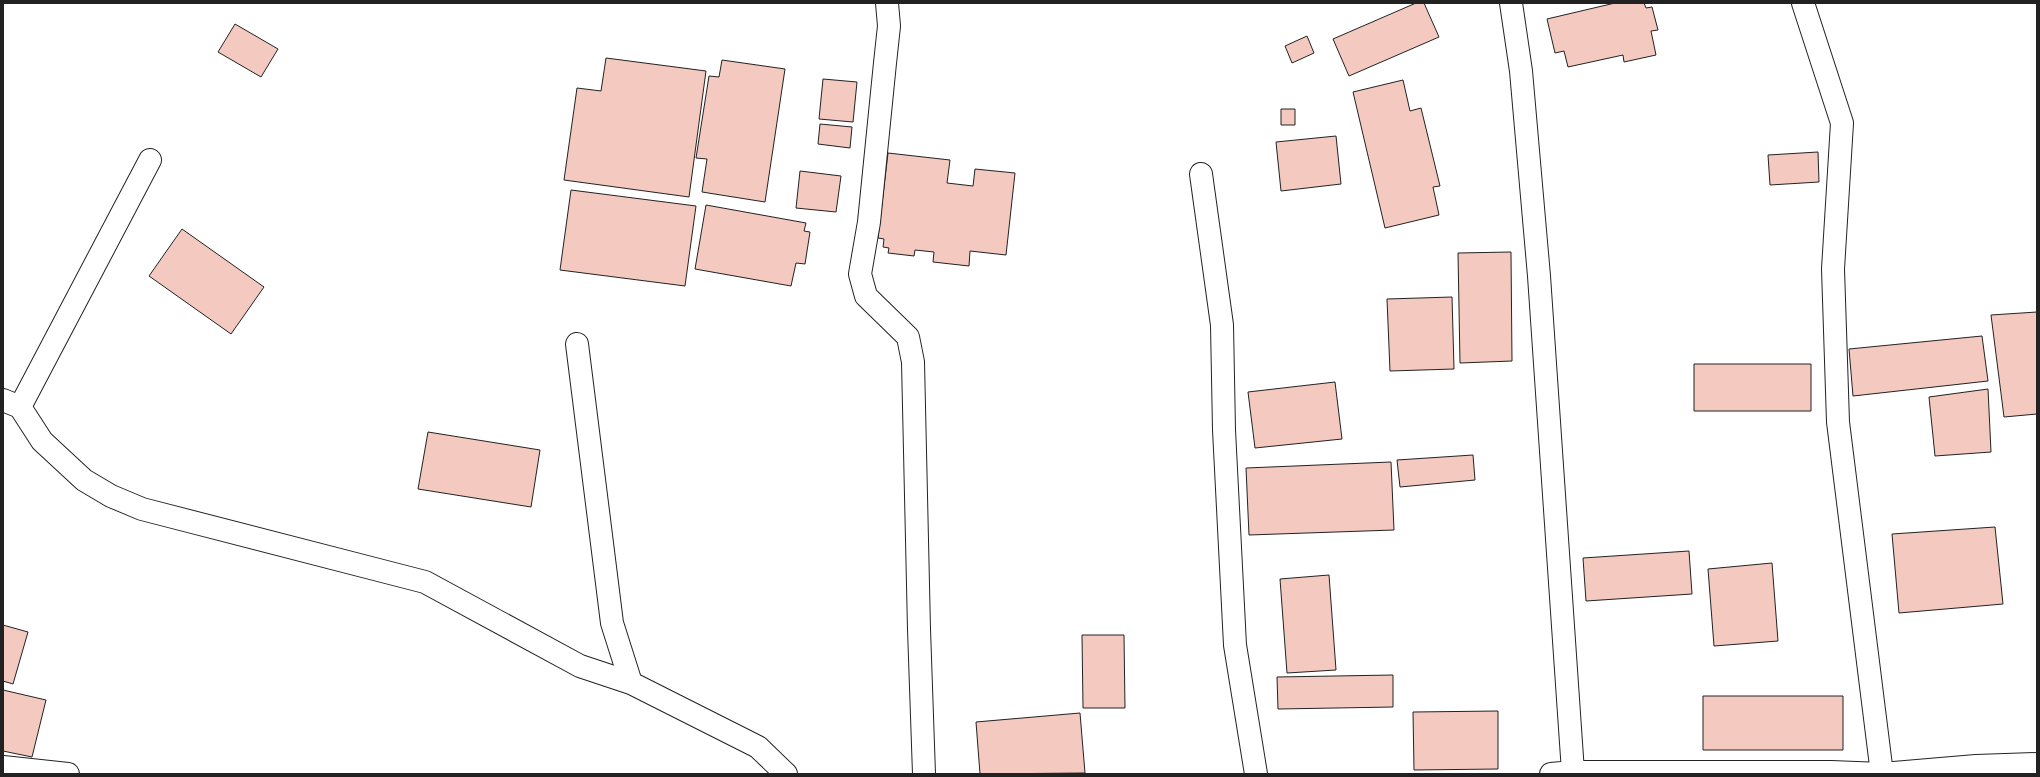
<svg xmlns="http://www.w3.org/2000/svg" width="2040" height="777" viewBox="0 0 2040 777" font-family="Figtree,sans-serif">
  <style>
    .building { fill: #f3c9c0; stroke: #222 }
    .lines { fill: none; stroke-linecap: round; stroke-linejoin: round }
    .street-casing { stroke: #222; stroke-width: 24 }
    .street { stroke: #fff; stroke-width: 22 }
  </style>
  <rect width="100%" height="100%" fill="#fff"/>
  <path class="building" d="M1416,3H1424L1439,37L1349,76L1333,39Z
    M1615,3H1644L1646,8L1652,7L1658,30L1651,31L1656,55L1624,62L1623,55L1568,67L1564,51L1555,53L1547,19Z
    M235,24L278,49L261,77L218,52Z
    M1307,36L1314,53L1292,63L1285,46Z
    M606,58L706,71L689,197L564,180L577,88L601,91Z
    M722,60L785,69L765,202L702,192L707,159L696,158L709,76L719,77Z
    M823,79L857,82L853,122L819,119Z
    M1403,80L1410,111L1421,108L1440,186L1433,187L1439,215L1385,228L1353,92Z
    M1281,109H1295V125H1281Z
    M820,124L852,127L850,148L818,144Z
    M1336,136L1341,184L1281,191L1276,142Z
    M1818,152L1819,182L1770,185L1768,155Z
    M888,153L950,160L947,183L973,186L975,169L1015,173L1006,255L970,251L969,266L933,262L934,252L915,250L914,256L888,253L889,248L883,247L884,239L878,238Z
    M800,171L841,176L836,212L796,208Z
    M571,190L696,206L685,286L560,270Z
    M706,205L806,223L804,231L810,232L805,264L796,263L791,286L695,269Z
    M182,229L264,287L231,334L149,276Z
    M1511,252L1512,361L1460,363L1458,253Z
    M1452,297L1454,369L1390,371L1387,299Z
    M2037,312V414L2004,417L1991,315Z
    M1982,336L1988,381L1853,396L1849,349Z
    M1694,364H1811V411H1694Z
    M1335,382L1342,439L1255,448L1248,392Z
    M1988,389L1991,452L1935,456L1929,397Z
    M428,432L540,450L531,507L418,489Z
    M1473,455L1475,480L1400,487L1397,460Z
    M1391,462L1394,530L1249,535L1246,468Z
    M1995,527L2003,604L1899,613L1892,534Z
    M1689,551L1692,594L1586,601L1583,558Z
    M1772,563L1778,641L1714,646L1708,569Z
    M1329,575L1336,670L1287,673L1280,579Z
    M3,625L28,632L13,684L3,681Z
    M1082,635H1124L1125,708H1083Z
    M1393,675V707L1278,709L1277,677Z
    M3,690L46,700L32,757L3,751Z
    M1703,696H1843V750H1703Z
    M1498,711V769L1414,770L1413,712Z
    M1080,713L1085,773L980,774L976,722Z"/>
  <g class="lines">
    <g class="street-casing">
      <path id="street" d="M887,3L889,26L885,63L869,222L860,274L866,296L908,337L913,362L919,629L924,774
        M1511,3L1521,71L1539,276L1573,772
        M1803,3L1842,123L1833,269L1838,422L1882,774
        M1201,174L1222,325L1224,430L1235,645L1256,774
        M577,344L612,623L631,683
        M3,400L20,407L42,441L84,480L111,496L142,509L425,582L580,666L631,683L758,747L786,774
        M20,407L150,160
        M3,767L68,774
        M1551,774L1573,772H1831L1882,774L1976,766L2037,764"/>
    </g>
    <use href="#street" class="street"/>
  </g>
  <rect width="2040" height="777" fill="none" stroke="#222222" stroke-width="8"/>
</svg>
